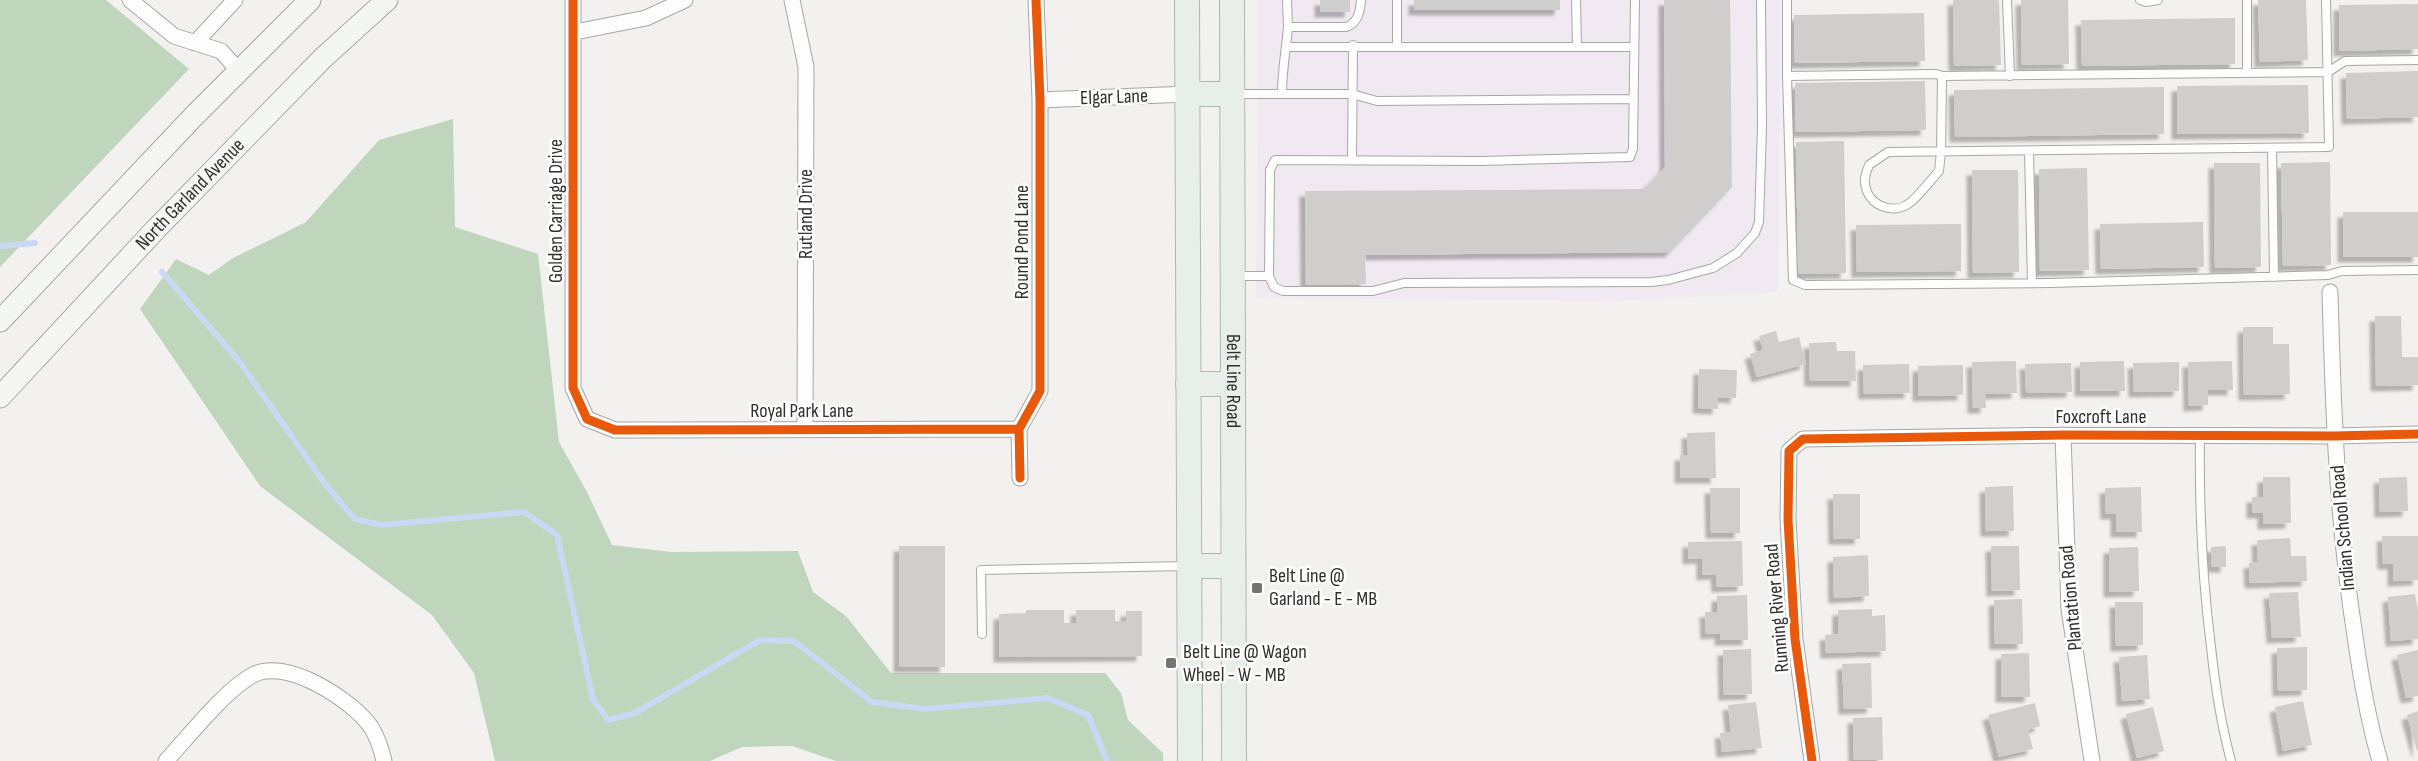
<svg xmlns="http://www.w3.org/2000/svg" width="2418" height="761" viewBox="0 0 2418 761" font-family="'Sofia Sans Condensed',sans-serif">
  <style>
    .commercial { fill: #f1e9f2 }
    .forest { fill: #bfd6bc }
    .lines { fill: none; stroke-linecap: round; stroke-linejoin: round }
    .stream { stroke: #cad8f4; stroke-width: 6 }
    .building { fill: #cfcecd; filter: url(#shadow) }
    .service-casing { stroke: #a8a7a6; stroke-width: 10 }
    .minor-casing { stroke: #a8a7a6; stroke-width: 17 }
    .secondary-casing { stroke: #a8a7a6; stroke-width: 23 }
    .primary-casing { stroke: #adb9af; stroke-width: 26 }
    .service { stroke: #fdfdfd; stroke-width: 8 }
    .minor { stroke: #fdfdfd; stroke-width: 15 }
    .secondary { stroke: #f3f6f3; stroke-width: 21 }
    .primary { stroke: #e8efea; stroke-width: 24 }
    .cycleway-casing { stroke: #fff; stroke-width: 13 }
    .cycleway { stroke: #e8590c; stroke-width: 9 }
    .poi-dot { fill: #747372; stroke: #fff; stroke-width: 2 }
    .labels { text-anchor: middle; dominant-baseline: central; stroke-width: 5; stroke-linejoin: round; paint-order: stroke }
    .street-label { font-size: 20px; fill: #302f2e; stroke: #fff }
    .poi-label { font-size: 20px; fill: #302f2e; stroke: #fff; text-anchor: start }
  </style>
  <defs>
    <filter id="shadow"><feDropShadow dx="-5.5" dy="5.5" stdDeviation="1.5" flood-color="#0004"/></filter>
  </defs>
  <rect width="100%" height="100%" fill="#f2f1ef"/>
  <path class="commercial" d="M1258,0H1780L1778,292L1614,301L1256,298Z"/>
  <path class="forest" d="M0,0H106L189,69L0,267Z
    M453,119L455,227L538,254L559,442L587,492L612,545L671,552L798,551L813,592L846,616L891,673H1105L1121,693L1128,720L1163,753V761H836L792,746L742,747L710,761H495L474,673L432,615L260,486L140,309L176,259L209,275L233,258L306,222L379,140Z"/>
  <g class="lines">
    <path class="stream" d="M0,246L35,243
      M162,272L239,361L325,484L355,519L382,525L524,512L557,535L593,699L608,720L635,713L760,640L794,641L872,702L925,709L1048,698L1088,715L1107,761"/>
  </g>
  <path class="building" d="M1320,0H1350V12H1320Z
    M1414,0H1560V10H1414Z
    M1664,0H1730L1732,187L1670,252L1365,255L1366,284L1306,285L1305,191L1644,189L1665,167Z
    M1953,0H1999L2001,65L1954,66Z
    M2021,0H2068L2069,64L2022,65Z
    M2258,0H2306L2308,60L2260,62Z
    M2418,4V49L2339,51V5Z
    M1924,13L1925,61L1795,63L1794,15Z
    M2235,18V64L2082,66L2081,20Z
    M2418,71V117L2347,119L2346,73Z
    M1925,81L1926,130L1796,132L1795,83Z
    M2308,85L2309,133L2177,134V86Z
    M2164,87V134L1955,137L1954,90Z
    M1844,141L1846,273L1798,274L1796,142Z
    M2330,162L2331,265L2283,266L2281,163Z
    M2214,163H2260L2261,267L2215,268Z
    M2087,168L2089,270L2040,271L2039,169Z
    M1972,170H2018L2019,272L1973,273Z
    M2343,212H2418V257H2343Z
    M2203,222L2204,267L2101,269L2100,224Z
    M1961,224V271L1857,272L1856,225Z
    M2375,316H2401L2402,357H2418V385L2376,386Z
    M2243,327H2273V344H2289L2290,394L2244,395Z
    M1776,331L1779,342L1799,337L1806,364L1757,377L1750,354L1763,350L1759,336Z
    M1836,342L1837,351H1855L1856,381H1810L1809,343Z
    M2016,361L2017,393L1985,394L1986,408H1973L1972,362Z
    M2124,361L2125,391H2080V362Z
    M2232,361L2233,390H2208V405L2189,406L2188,362Z
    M2179,362V391L2134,392L2133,363Z
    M2071,363L2072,392L2026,393L2025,364Z
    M1909,364L1910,393L1864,394L1863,365Z
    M1963,365V395L1918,396V366Z
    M1699,369L1737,370L1736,398L1718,397V409L1698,408Z
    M1715,432L1716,478H1680V455H1688L1687,433Z
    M2263,477H2290L2291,523L2263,524V513H2252V497H2263Z
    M2407,477L2408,511L2380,512L2379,478Z
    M2013,486L2014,531H1986L1985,487Z
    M2141,487L2142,532H2116V514H2106L2105,488Z
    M1710,488H1740V533H1711Z
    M1833,494H1860V539H1834Z
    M2382,536H2418V580L2393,581V564H2383Z
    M2290,538L2291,556H2306L2307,581L2250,583L2249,563L2258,562L2257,540Z
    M1742,541L1743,586L1717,587L1716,574L1702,575V558L1688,559V542Z
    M899,546H945V667H899Z
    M1991,546H2019L2020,590L1992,591Z
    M2226,546V567H2212L2211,547Z
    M2138,547L2139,591L2109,592V548Z
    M1868,555L1869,596L1834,598L1833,557Z
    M2298,592L2301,637L2272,638L2269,593Z
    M2415,594L2418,610V639L2391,641L2388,597Z
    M1747,595L1748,640H1720V633L1706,634L1705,612H1717V596Z
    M2022,599L2023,644H1995L1994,600Z
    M2115,602H2143V645L2116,646Z
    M1872,609V616L1885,615L1886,651L1826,653L1825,635L1838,634V610Z
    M1026,610H1064V623H1076V610H1115V621H1126V611H1142V656L999,657V614L1026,613Z
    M2307,647V690L2278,691L2277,648Z
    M1751,649L1752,694L1724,695L1723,650Z
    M2418,650V696L2406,698L2397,655Z
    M2029,653L2030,697H2001V654Z
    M2147,655L2150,699L2122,701L2119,657Z
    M1871,663L1872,708L1844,709L1842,664Z
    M2303,701L2312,745L2283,751L2275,707Z
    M1756,702L1762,748L1722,752L1720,733L1731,732L1728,705Z
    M2035,703L2040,726L2028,730L2033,749L1999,757L1988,715Z
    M2153,707L2164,751L2137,758L2126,714Z
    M2418,711V751H2417L2407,715Z
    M1882,717L1883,760H1854L1853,718Z"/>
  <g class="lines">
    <g class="service-casing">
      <path id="service" d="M1287,0L1288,27H1346C1358,23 1360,12 1361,0
        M1576,0L1577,47
        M2007,0L2010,76
        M2140,0L2146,2L2158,0
        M2247,0V73
        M2326,0L2329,147L1888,152L1869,165C1867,170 1864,178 1865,183C1867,206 1894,216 1911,202C1921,193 1930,181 1939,171L1941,152L1942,76L1936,74L1787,76L1793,280L1805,285L2050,283L2328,275L2342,271L2418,270
        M1397,46V0
        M1286,47H1634
        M1787,76V0
        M1942,76L2328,72L2345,61L2418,60
        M1236,94H1352L1377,101L1634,99
        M1282,94C1282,70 1286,51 1288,27
        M2272,148L2274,277
        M2029,151L2032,283
        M1352,159L1353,45
        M1235,276H1269L1274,287L1283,291H1373L1404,283L1651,282L1668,280L1713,268L1737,253L1755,233L1759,222L1762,127L1761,0
        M1269,276L1270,170L1275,160L1482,161L1630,157L1633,149L1635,0
        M2200,435C2199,506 2202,576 2211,647C2215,685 2221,724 2231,761
        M982,634L981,570L1187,566"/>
    </g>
    <g class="minor-casing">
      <path id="minor" d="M130,0L174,36L221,51L239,71
        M573,0V388L587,419L615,430L1019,429
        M792,0L806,67L805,429
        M575,32L646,18L685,0
        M195,43L235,0
        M1040,100L1188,94
        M2330,292C2333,407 2337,522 2355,636C2361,679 2368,720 2380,761
        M2063,435L2069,609L2092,761
        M1020,478L1019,429L1040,391V100L1036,0
        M166,761C188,737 226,689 253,675C286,657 352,700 371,727C378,738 381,748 384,761
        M1812,761L1795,639L1788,520L1789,451L1803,439L2063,435L2334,436L2418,434"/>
    </g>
    <g class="secondary-casing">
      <g id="secondary">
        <path d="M0,321L194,116L310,0"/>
        <path id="s1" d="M0,397L156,229L323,58L387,0"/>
      </g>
    </g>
    <g class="primary-casing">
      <g id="primary">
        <path d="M1187,0L1190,761"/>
        <path id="s2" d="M1232,0L1234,761"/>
        <path d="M1188,94H1231"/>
        <path d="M1188,384H1232"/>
        <path d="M1189,566H1233"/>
      </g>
    </g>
    <use href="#service" class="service"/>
    <use href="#minor" class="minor"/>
    <use href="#secondary" class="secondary"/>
    <use href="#primary" class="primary"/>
    <g class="cycleway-casing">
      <path id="cycleway" d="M573,0V388L587,419L615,430L1019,429
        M1020,478L1019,429L1040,391V100L1036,0
        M1812,761L1795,639L1788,520L1789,451L1803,439L2063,435L2334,436L2418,434"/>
    </g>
    <use href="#cycleway" class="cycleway"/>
  </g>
  <g class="poi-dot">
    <rect x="1251" y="582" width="12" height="12" rx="3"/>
    <rect x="1165" y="657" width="12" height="12" rx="3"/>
  </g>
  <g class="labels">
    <g class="street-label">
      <text transform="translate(1114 97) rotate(-2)">Elgar Lane</text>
      <text stroke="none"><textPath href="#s1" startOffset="278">North Garland Avenue</textPath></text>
      <text transform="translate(556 211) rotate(-90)">Golden Carriage Drive</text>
      <text transform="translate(806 214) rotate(-90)">Rutland Drive</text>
      <text transform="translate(1022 242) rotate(-90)">Round Pond Lane</text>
      <text stroke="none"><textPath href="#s2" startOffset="381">Belt Line Road</textPath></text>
      <text x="802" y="411">Royal Park Lane</text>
      <text x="2101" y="417">Foxcroft Lane</text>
      <text transform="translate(2343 528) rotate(-95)">Indian School Road</text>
      <text transform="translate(2071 598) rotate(-95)">Plantation Road</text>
      <text transform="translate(1777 608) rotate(-95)">Running River Road</text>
    </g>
    <g class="poi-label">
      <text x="1269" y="576">Belt Line @<tspan x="1269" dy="23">Garland - E - MB</tspan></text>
      <text x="1183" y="652">Belt Line @ Wagon<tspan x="1183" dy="23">Wheel - W - MB</tspan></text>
    </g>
  </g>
</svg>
